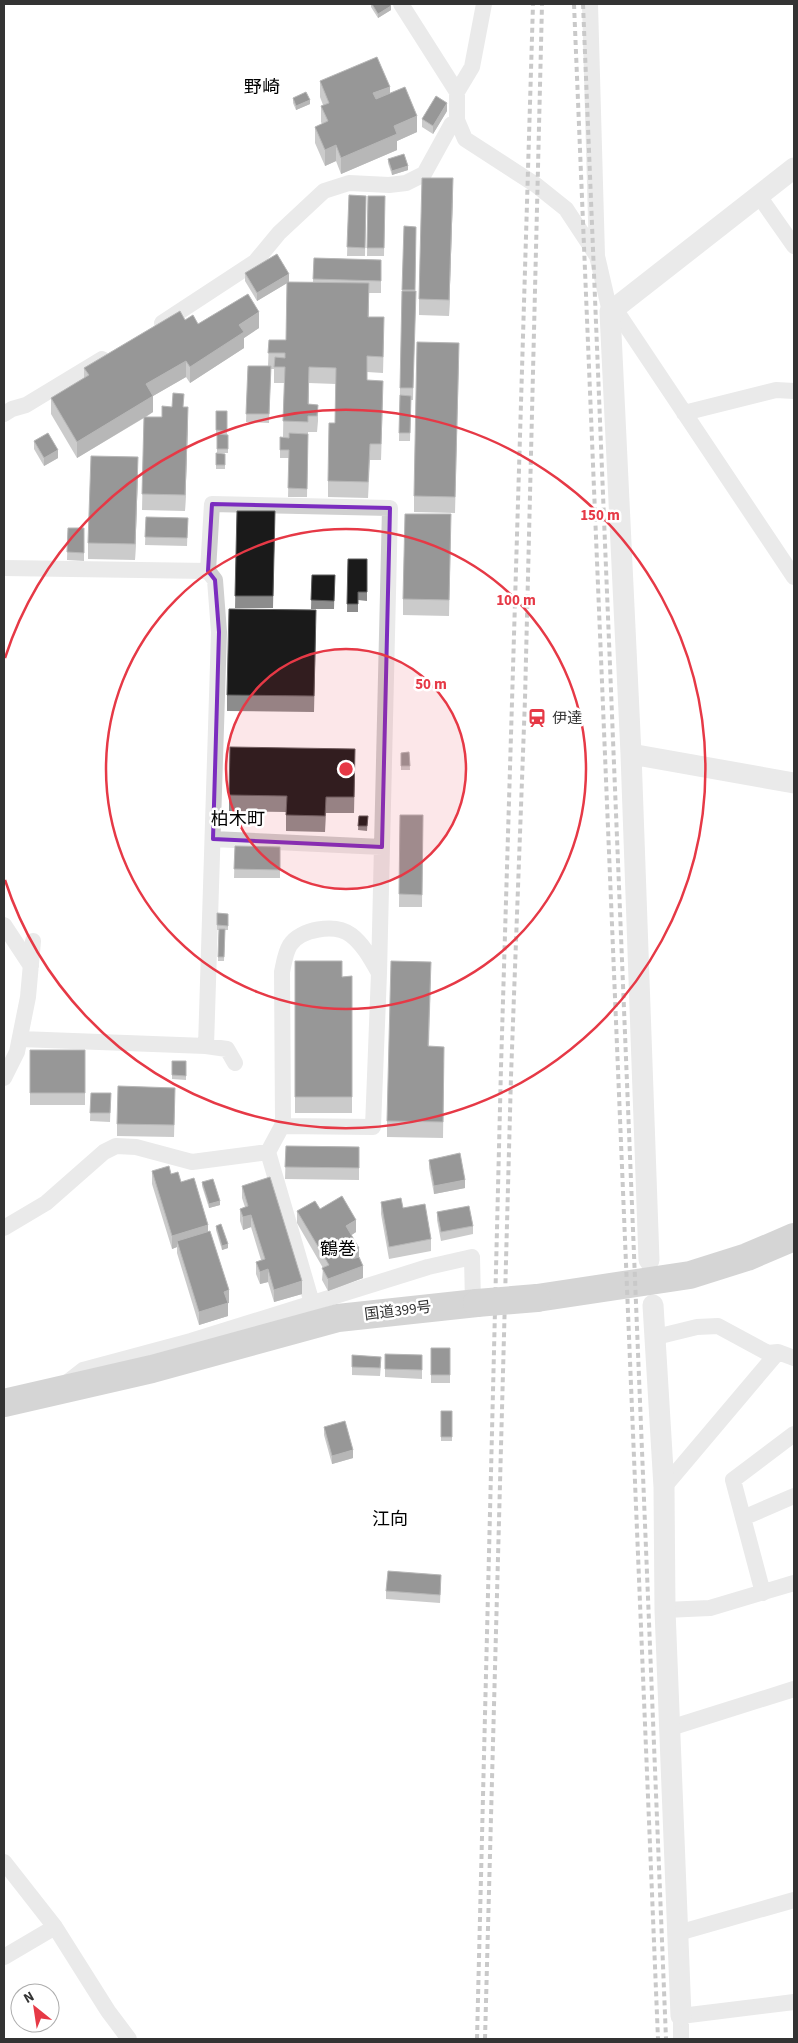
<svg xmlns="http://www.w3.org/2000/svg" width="798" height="2043" viewBox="0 0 798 2043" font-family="'Source Sans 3','Noto Sans JP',sans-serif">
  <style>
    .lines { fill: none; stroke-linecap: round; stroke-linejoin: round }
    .minor { stroke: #d0d0d0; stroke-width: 16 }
    .tertiary { stroke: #d0d0d0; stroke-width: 21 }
    .trunk { stroke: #a2a2a2; stroke-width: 28 }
    .rail { stroke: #888; stroke-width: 4; stroke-dasharray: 5 4; stroke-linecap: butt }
    .trunk-bridge { stroke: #a2a2a2; stroke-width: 28 }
    .wall { fill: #8c8c8c }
    .shaded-wall { fill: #5f5f5f }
    .building { fill: #1a1a1a; stroke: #5f5f5f }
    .marked { fill: none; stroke: #7b2cbf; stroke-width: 4; stroke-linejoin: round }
    .ring { fill: none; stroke: #e63946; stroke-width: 2.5 }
    .labels { text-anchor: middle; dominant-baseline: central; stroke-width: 5; stroke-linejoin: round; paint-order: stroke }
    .poi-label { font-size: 15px; fill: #333; stroke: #fff; text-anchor: start }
    .street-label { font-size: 15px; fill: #333; stroke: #fff }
    .quarter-label { font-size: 18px; fill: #000; stroke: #fff }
    .centre { fill: #e63946; stroke: #fff; stroke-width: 2.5 }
    .ring-label { font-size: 15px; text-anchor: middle; font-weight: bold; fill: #e63946; stroke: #fff; stroke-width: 5; stroke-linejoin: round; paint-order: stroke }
  </style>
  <rect width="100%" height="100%" fill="#fff"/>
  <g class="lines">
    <path class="minor" d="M401,4L457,92V120L465,139L536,185L566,209L597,256
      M590,4L597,256L610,312
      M457,92L472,67L484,4
      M759,196L794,246
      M615,309L794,577
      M162,323L255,262L279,233L324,191L349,183L389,185L406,183L424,174L451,125L457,120
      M684,413L776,390L794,391
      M4,414L12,409L26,405L102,359
      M4,568L208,571L215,580L219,632L206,1046
      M208,571L212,504L390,508L379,973L373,1127L282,1126
      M213,839L382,847
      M4,925L31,966
      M20,1039L206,1046L227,1049L235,1063
      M4,1078L17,1052L28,997L33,941
      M4,1228L46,1203L104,1152L116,1146L136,1147L192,1162L268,1152
      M312,1303L268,1152L282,1126L283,1118L282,972C284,963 285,953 290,945C300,929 335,923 351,935C363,944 371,959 379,973
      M656,1337L697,1327L718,1326L768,1353L778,1352L794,1358
      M65,1384L83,1370L191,1341L428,1267L472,1257L473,1303
      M664,1487L778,1352
      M743,1518L794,1496
      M763,1593L733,1480L794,1434
      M665,1610L710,1608L794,1583
      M670,1728L794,1689
      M4,1862L55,1927L108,2011L129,2039
      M678,1933L794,1900
      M4,1957L55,1927
      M681,2039V2016L794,2002"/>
    <path class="tertiary" d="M631,754L794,783
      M649,1260L631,754L610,312L794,168
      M653,1305L664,1487L665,1610L681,2016"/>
    <path class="trunk" d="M537,1298L690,1275L747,1257L794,1237
      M4,1403L152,1369L338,1318L477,1303"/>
    <path class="rail" d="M574,4L658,2039
      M583,4L666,2039
      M477,2039L501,1067L533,4
      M485,2039L511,1076L525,699L542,4"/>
    <path class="trunk-bridge" d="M477,1303L537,1298"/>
  </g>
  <path class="wall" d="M371,4H389L391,10L378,18L371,7Z
    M320,81L390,93L417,132L397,141V150L341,174L336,161L325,166L315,143V127L322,124L321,122V106L323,105L320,97Z
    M293,98L310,104L296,110L293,103Z
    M447,111L433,134L422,127V119Z
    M388,159L408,170L392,175L388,163Z
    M453,194L449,316L419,315V299Z
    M349,195L366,196L365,256H347Z
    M368,196H385L384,256H367Z
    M404,226L416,227L413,400H411L410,441H399L400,388Z
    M314,258L381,260V293H369V317L384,333L383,373L367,372V380L383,397L381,460H370L368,498L328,497V481L335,423L336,384L309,383V404L318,405V421L317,432H308L307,497H288L289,458H280V437L289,438L283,437L284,383H274V369H271L269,423L246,422L248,366H268L269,340H286L287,283L257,301L245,281V273L289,282H313Z
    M185,320L198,324L259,328L244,338V348L190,383L186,377L153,396V412L146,417H162L184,407L188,423L185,511L142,510L144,418L77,458L51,414V398L84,378V368Z
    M459,359L455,513L414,512V496Z
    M216,411H227V435H228V453H217V434H216Z
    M34,441L58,458L44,466L34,449Z
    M225,454V469H216V465Z
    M138,473L135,560L88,559V543Z
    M237,511H275L273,608H235Z
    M146,517L188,518L187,546L145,545Z
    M68,528H84V561L67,560Z
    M451,530L449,616L403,615V599Z
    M348,559H367V601L358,600V612H347Z
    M312,575H335L334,609H311Z
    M316,626L314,712L227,711V695Z
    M409,752L410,770H401V753Z
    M355,765L354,813H326L325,832L286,831V812L229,811V795Z
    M400,815H423L422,907H399Z
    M359,816H368L367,831L358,830Z
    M235,846L280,847V878H234Z
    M217,913L228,914V930H225L224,961H218L219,930H217Z
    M295,961L342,977L352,976V1113H295Z
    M431,978L429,1046L444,1063L443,1138L387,1137V1121Z
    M30,1050H85V1105H30Z
    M172,1061H186V1080L172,1079Z
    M91,1093H111L110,1122L90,1121Z
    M175,1100L174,1137L117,1136V1124Z
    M286,1146L359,1147V1180L285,1179Z
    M429,1160L465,1188L434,1194L429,1168Z
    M152,1171L171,1174L181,1182L208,1231L229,1303H228V1316L199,1325L177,1253V1247L172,1249L152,1184Z
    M202,1182L220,1205L209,1208L202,1186Z
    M242,1186L302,1294L274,1302L268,1282L260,1284L256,1274V1262L261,1260L251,1227L243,1230L240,1221V1209L245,1207L242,1198Z
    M381,1202L403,1208L431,1239V1251L389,1259L381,1214Z
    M320,1209L356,1232L351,1235L359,1257L363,1278L328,1291L322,1280L323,1268L297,1223V1211Z
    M437,1212L473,1226V1234L441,1241L437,1220Z
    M216,1226L228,1248L222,1250L216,1230Z
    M431,1348H450V1383H431Z
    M352,1355L381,1365L380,1376L352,1375Z
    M422,1355V1379L385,1377V1369Z
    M441,1411H452V1441H441Z
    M324,1427L353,1458L332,1464L324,1435Z
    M441,1583L440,1603L386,1599V1591Z"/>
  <path class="shaded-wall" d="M391,6V10L378,18V14Z
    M390,87V103L373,109V93Z
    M310,100V104L296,110V106Z
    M447,103V111L433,134V126Z
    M417,116V132L397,141V150L341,174V158L394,126Z
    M336,145V161L325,166V150Z
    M408,166V170L392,175V171Z
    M453,178V194L449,316V300Z
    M289,274V282L257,301V293Z
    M259,312V328L244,338V348L190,383V367L239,325Z
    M186,361V377L146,400V384Z
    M153,396V412L77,458V442Z
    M188,407V423L185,511V495Z
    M58,450V458L44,466V458Z
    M138,457V473L135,560V544Z
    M465,1180V1188L434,1194V1186Z
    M220,1201V1205L209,1208V1204Z
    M251,1215V1227L243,1230V1217Z
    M356,1220V1232L346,1239V1226Z
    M208,1225V1237L177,1241V1247L172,1249V1236Z
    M228,1244V1248L222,1250V1246Z
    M359,1248V1260L349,1266V1254Z
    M363,1266V1278L328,1291V1279Z
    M268,1269V1282L260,1284V1272Z
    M302,1281V1294L274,1302V1290Z
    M229,1290V1303L224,1304V1292Z
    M228,1303V1316L199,1325V1312Z
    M353,1450V1458L332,1464V1456Z"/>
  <path class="building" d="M372,4H389L391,6L378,14Z
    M377,57L390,87L373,93L376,99L405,87L417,116L394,126L397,134L341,158L336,145L325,150L315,127L328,121L321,106L329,103L320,81Z
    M306,92L310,100L296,106L293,98Z
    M436,96L447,103L433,126L422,119Z
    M404,154L408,166L392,171L388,159Z
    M422,178H453L449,300L419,299Z
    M349,195L366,196L365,248L347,247Z
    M368,196H385L384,248H367Z
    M404,226L416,227L415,290H402Z
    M277,254L289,274L257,293L245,273Z
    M314,258L381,260V281L313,279Z
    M287,282L369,283L368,317H384L383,357L367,356V380L383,381L381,444H370L368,482L328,481L329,423H335L336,368L309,367L308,404L318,405L317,416H308V422L283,421L285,367H274L275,357L285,358V353H268L269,340H286Z
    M402,291H416L413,388H400Z
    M248,294L259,312L239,325L244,332L190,367L186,361L146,384L153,396L77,442L51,398L89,375L84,368L180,311L185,320L193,315L198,324Z
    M417,342L459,343L455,497L414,496Z
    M248,366H271L269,414H246Z
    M173,393L184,394L183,407H188L185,495L142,494L144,417H162V406L172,407Z
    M400,395L411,396L410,433H399Z
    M216,411H227V431L216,430Z
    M48,433L58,450L44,458L34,441Z
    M289,433L308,434L307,489L288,488L289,450H280V437L289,438Z
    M217,434L228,435V449H217Z
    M216,453L225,454V465H216Z
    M91,456L138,457L135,544L88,543Z
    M237,511H275L273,596H235Z
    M405,514H451L449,600L403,599Z
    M146,517L188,518L187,538L145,537Z
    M68,528H84V553L67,552Z
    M348,559H367V592H358V604H347Z
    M312,575H335L334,601L311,600Z
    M229,609L316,610L314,696L227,695Z
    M230,747L355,749L354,797H326L325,816L286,815L287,796L229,795Z
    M409,752L410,766H401V753Z
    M400,815H423L422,895L399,894Z
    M359,816H368L367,826H358Z
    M235,846L280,847V870L234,869Z
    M217,913L228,914V926L217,925Z
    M219,929H225L224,957H218Z
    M295,961H342V977L352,976V1097H295Z
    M391,961L431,962L428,1046L444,1047L443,1122L387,1121Z
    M30,1050H85V1093H30Z
    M172,1061H186V1076L172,1075Z
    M118,1086L175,1088L174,1125L117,1124Z
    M91,1093H111L110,1113H90Z
    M286,1146L359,1147V1168L285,1167Z
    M460,1153L465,1180L434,1186L429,1160Z
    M169,1166L171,1174L178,1172L181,1182L194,1178L208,1225L172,1236L152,1171Z
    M270,1177L302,1281L274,1290L268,1269L260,1272L256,1262L265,1259L251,1215L243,1217L240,1209L248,1206L242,1186Z
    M213,1179L220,1201L209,1204L202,1182Z
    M342,1196L356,1220L346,1226L359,1248L349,1254L352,1259L359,1257L363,1266L328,1279L322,1268L329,1265L297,1211L315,1201L320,1209Z
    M401,1198L403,1208L425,1204L431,1239L389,1247L381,1202Z
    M469,1206L473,1226L441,1232L437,1212Z
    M221,1224L228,1244L222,1246L216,1226Z
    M210,1231L229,1290L224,1292L228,1303L199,1312L177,1241Z
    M431,1348H450V1375H431Z
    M385,1354L422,1355V1370L385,1369Z
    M352,1355L381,1357L380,1368L352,1367Z
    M441,1411H452V1437H441Z
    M345,1421L353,1450L332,1456L324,1427Z
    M388,1571L441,1575L440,1595L386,1591Z"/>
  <path d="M0 0H798V2043H0ZM212,504L390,508L382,847L213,839L219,632L215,580L208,571Z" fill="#fff" fill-opacity=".55" fill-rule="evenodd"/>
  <path class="marked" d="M212,504L390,508L382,847L213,839L219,632L215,580L208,571Z"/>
  <circle cx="346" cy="769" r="120" fill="#e63946" fill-opacity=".12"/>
  <g class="ring">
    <circle cx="346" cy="769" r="120"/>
    <circle cx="346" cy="769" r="240"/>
    <path d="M5 658A359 359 0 1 1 5 880"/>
  </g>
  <defs>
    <g id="station-bare" transform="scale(1.5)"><path d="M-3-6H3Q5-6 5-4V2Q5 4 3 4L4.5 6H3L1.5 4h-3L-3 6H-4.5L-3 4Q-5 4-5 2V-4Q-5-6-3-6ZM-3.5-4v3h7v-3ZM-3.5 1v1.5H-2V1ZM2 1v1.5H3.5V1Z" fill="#e63946" stroke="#fff" stroke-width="2.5" paint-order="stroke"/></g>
  </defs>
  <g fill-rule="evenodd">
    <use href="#station-bare" x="537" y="718"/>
  </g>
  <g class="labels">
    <g class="poi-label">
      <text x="552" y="718">伊達</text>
    </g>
    <g class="street-label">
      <text transform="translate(398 1311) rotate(-7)">国道399号</text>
    </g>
    <g class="quarter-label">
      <text x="262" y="87">野崎</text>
      <text x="238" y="819">柏木町</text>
      <text x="338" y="1249">鶴巻</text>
      <text x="390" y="1519">江向</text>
    </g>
  </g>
  <circle cx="346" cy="769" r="8" class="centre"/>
  <g class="ring-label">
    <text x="600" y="520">150 m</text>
    <text x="516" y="605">100 m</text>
    <text x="431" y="689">50 m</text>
  </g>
  <rect width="798" height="2043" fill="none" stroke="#333333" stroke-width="10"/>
  <g transform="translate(35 2008) rotate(330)"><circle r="24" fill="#ffffff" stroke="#adadad"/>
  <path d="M0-4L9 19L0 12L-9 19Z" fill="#e63946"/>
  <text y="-8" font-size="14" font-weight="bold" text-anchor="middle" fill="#333333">N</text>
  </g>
</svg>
